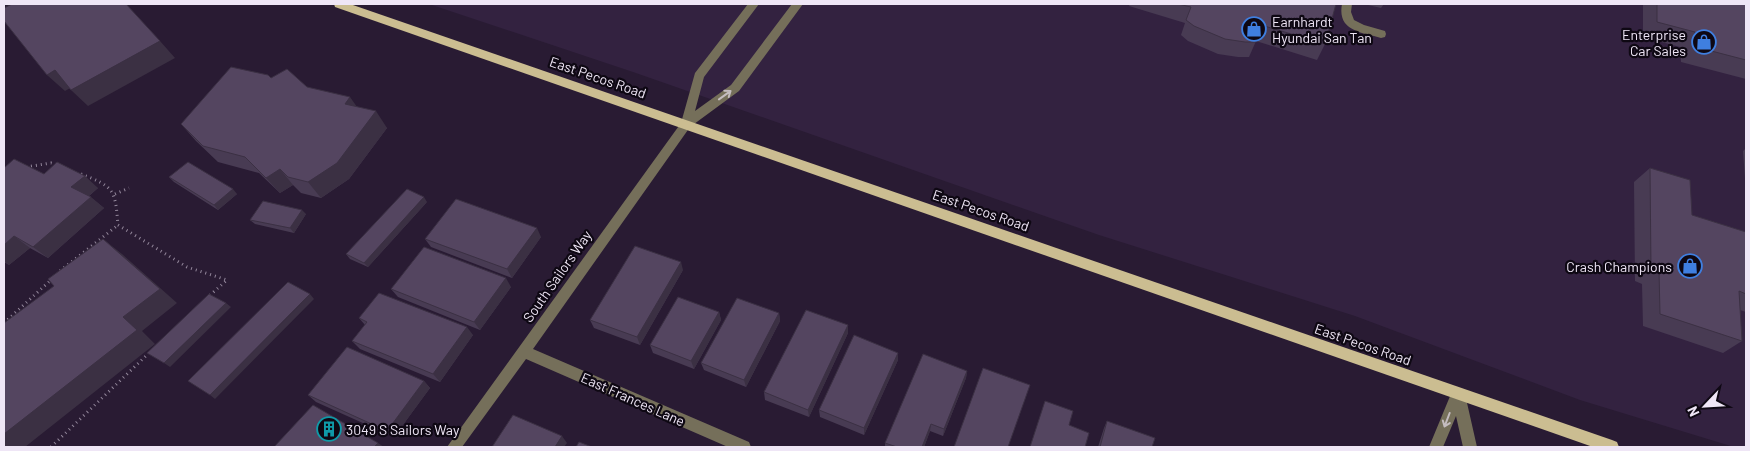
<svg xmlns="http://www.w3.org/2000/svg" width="1750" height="451" viewBox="0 0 1750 451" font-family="Barlow,sans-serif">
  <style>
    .built { fill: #332240 }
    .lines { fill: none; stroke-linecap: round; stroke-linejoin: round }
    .path { stroke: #93879b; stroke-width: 3; stroke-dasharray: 1 4; stroke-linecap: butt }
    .minor { fill: #756f5a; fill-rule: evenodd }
    .major { fill: #cbbd91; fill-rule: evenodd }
    .wall { fill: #483b53 }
    .shaded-wall { fill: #3b3043 }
    .building { fill: #544560; stroke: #3b3043 }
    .oneway { stroke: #c4bcbf }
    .labels { text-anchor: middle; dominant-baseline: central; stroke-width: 4.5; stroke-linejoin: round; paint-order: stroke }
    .poi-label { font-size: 14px; fill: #efe6f6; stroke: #0e0813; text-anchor: start }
    .street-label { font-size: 14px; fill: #efe6f6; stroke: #0e0813 }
  </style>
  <rect width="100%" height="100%" fill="#291b33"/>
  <path class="built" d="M429,4H1746V447H1734L1580,400L1355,316L1099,235L633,72Z"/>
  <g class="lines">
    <path class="path" d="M26,167L51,163L59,165
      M81,174C115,187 115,190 118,225
      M115,194L129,188
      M118,225L187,267L227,280L209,296
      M60,271L118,225
      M4,323L52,279
      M51,447L150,352"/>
    <path class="minor" d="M748,4H759L704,77L695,111L731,85L792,4H803L739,91L690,127L533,349L749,442L751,447H728L526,359L462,447H447L681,123L695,73Z
      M1342,4H1352L1351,12L1354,20L1364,25L1385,31L1386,34L1385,37L1381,38C1361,32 1337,31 1342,4Z
      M1458,388L1463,389L1465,394L1477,447H1463L1456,416L1443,447H1429L1453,389Z"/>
    <path class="major" d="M334,4H350L1612,440L1617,442L1619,447H1593L335,7Z"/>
  </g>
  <path class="wall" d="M1130,4H1336L1325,44L1317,60L1256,41L1249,57H1238L1218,54L1188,41L1181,35L1185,23L1129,6Z
    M1364,4H1384L1381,8Z
    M1643,4H1746V79L1681,62L1680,47L1643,37Z
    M271,78L307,87L357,107L387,128L349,179L321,198L301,193L293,185L280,193L259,173L218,162L196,141L181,124Z
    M1746,148V192L1743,151Z
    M4,168L44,174L98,188L89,196L104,208L48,258L30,248L9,265L4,262Z
    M1650,168L1692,215L1746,232V312L1740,310L1742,341L1723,353L1643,326L1642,284L1635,281L1634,182Z
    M169,177L237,194L218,210L174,182Z
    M427,202L368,267L350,259L346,254Z
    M306,214L294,233L255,224L250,220Z
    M541,237L512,278L431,247L425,239Z
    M683,270L640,345L594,328L590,320Z
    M511,287L480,330L398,297L391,289Z
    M719,312L721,320L694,369L653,353L650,345Z
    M779,313L780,321L746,387L704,370L701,363Z
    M359,318L473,335L440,382L360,349L352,341L365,325Z
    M848,325V333L809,417L765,400L764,392Z
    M898,353V360L864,435L820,417L819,410Z
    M967,371L966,378L943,436L930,431L924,447H885V443Z
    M424,381L430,388L394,437L316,402L308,395Z
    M1107,421L1152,447H1098L1104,428Z"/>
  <path class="shaded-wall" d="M160,41L175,58L88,106L71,90Z
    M55,70L72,87L65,91L47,75Z
    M350,97L362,114L345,104Z
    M376,111L387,128L349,179L321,198L308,182Z
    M280,169L293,185L280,193L266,178Z
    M85,176L98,188L85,199L71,187Z
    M233,189L237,194L218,210L214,205Z
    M91,197L104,208L48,258L33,247Z
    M424,197L427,202L368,267L364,263Z
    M302,210L306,214L294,233L290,228Z
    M537,228L541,237L512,278L507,269Z
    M14,236L30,248L9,265L4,261V245Z
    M103,239L122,254L177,303L142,331L155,344L25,447H4V434L123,317Z
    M681,262L683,270L640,345L637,337Z
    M506,278L511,287L480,330L474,322Z
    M310,294L314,299L215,399L210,395Z
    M226,303L231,307L170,367L164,363Z
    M719,312L721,320L694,369L691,361Z
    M779,313L780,321L746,387L744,380Z
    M848,325V333L809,417L808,410Z
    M467,327L473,335L440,382L433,374Z
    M898,353V360L864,435V428Z
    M967,371L966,378L943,436L944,429Z
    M424,381L430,388L394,437L387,431Z
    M931,424L930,431L924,447H922Z
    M562,436L567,443L564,447H555Z
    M378,443L384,447H374Z"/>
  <path class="building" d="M12,4H126L160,41L71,90L55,70L47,75L4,21V8Z
    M1178,4H1336L1325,44L1261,25L1256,42H1245L1225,39L1194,26L1186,20L1191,7Z
    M1657,4H1746V60L1696,47L1695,32L1657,22Z
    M231,67L268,75L271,78L287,69L307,87L350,97L345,104L376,111L337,163L308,182L288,177L280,169L266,178L245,157L203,146L181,124Z
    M14,159L44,174L57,162L85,176L71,187L91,197L33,247L14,236L4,245V168Z
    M188,162L233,189L214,205L169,177Z
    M1650,168L1690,180L1692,215L1746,232V294L1739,291L1742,341L1660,314L1659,271L1651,268Z
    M407,189L424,197L364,263L346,254Z
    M456,199L537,228L507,269L425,239Z
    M263,201L302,210L290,228L250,220Z
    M103,239L160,289L123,317L137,330L4,434V323L54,286L48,279Z
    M635,246L681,262L637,337L590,320Z
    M424,247L506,278L474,322L391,289Z
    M288,282L310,294L210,395L188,381Z
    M379,293L467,327L433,374L352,341L367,322L359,318Z
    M209,294L226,303L164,363L147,353Z
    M678,297L719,312L691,361L650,345Z
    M737,298L779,313L744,380L701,363Z
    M806,310L848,325L808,410L764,392Z
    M854,335L898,353L864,428L819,410Z
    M347,347L424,381L387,431L308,395Z
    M923,354L967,371L944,429L931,424L922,447H897L885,443Z
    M983,368L1030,385L1008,447H954Z
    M1045,401L1073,411L1069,425L1089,433L1085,447H1030Z
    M313,405L378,443L374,447H274Z
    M513,415L562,436L555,447H492Z
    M1107,421L1155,438L1152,447H1100Z
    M579,442L592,447H576Z"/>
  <defs><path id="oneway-shaft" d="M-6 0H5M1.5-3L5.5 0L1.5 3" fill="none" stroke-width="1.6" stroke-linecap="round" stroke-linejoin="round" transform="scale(1.25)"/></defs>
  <g class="oneway">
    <use href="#oneway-shaft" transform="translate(725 95) rotate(-36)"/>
    <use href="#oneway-shaft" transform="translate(1447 420) rotate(111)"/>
  </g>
  <defs>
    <g id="shop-ring" transform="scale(1.25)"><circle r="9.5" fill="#0e0813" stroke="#3f7fe0" stroke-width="1.5"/><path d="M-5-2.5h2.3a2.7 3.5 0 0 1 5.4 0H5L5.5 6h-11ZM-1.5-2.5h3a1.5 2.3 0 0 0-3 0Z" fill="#3f7fe0"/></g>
    <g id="building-ring" transform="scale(1.25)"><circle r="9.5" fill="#0e0813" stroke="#0f9aa8" stroke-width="1.5"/><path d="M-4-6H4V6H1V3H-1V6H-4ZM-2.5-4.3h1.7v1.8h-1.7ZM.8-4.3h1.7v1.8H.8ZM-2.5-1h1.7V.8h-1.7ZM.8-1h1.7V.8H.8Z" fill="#0f9aa8"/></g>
  </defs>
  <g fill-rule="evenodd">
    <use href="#shop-ring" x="1254" y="29"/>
    <use href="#shop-ring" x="1704" y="42"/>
    <use href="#shop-ring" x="1690" y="266"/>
    <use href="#building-ring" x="329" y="429"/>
  </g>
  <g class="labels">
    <g class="poi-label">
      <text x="1272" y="21">Earnhardt<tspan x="1272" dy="16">Hyundai San Tan</tspan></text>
      <text x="1686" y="34" text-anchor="end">Enterprise<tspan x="1686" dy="16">Car Sales</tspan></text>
      <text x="1672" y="266" text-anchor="end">Crash Champions</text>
      <text x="346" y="429">3049 S Sailors Way</text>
    </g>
    <g class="street-label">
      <text transform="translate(598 77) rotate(19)">East Pecos Road</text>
      <text transform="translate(981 210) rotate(19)">East Pecos Road</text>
      <text transform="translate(557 276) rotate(-55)">South Sailors Way</text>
      <text transform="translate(1363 344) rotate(19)">East Pecos Road</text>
      <text transform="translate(633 399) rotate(24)">East Frances Lane</text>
    </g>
  </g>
  <rect width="1750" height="451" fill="none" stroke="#efe6f6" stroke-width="10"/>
  <g transform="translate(1705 406) rotate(245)" stroke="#0e0813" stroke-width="4" paint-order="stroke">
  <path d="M0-4L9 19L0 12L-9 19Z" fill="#efe6f6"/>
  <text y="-8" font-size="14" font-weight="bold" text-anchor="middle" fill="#efe6f6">N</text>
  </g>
</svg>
